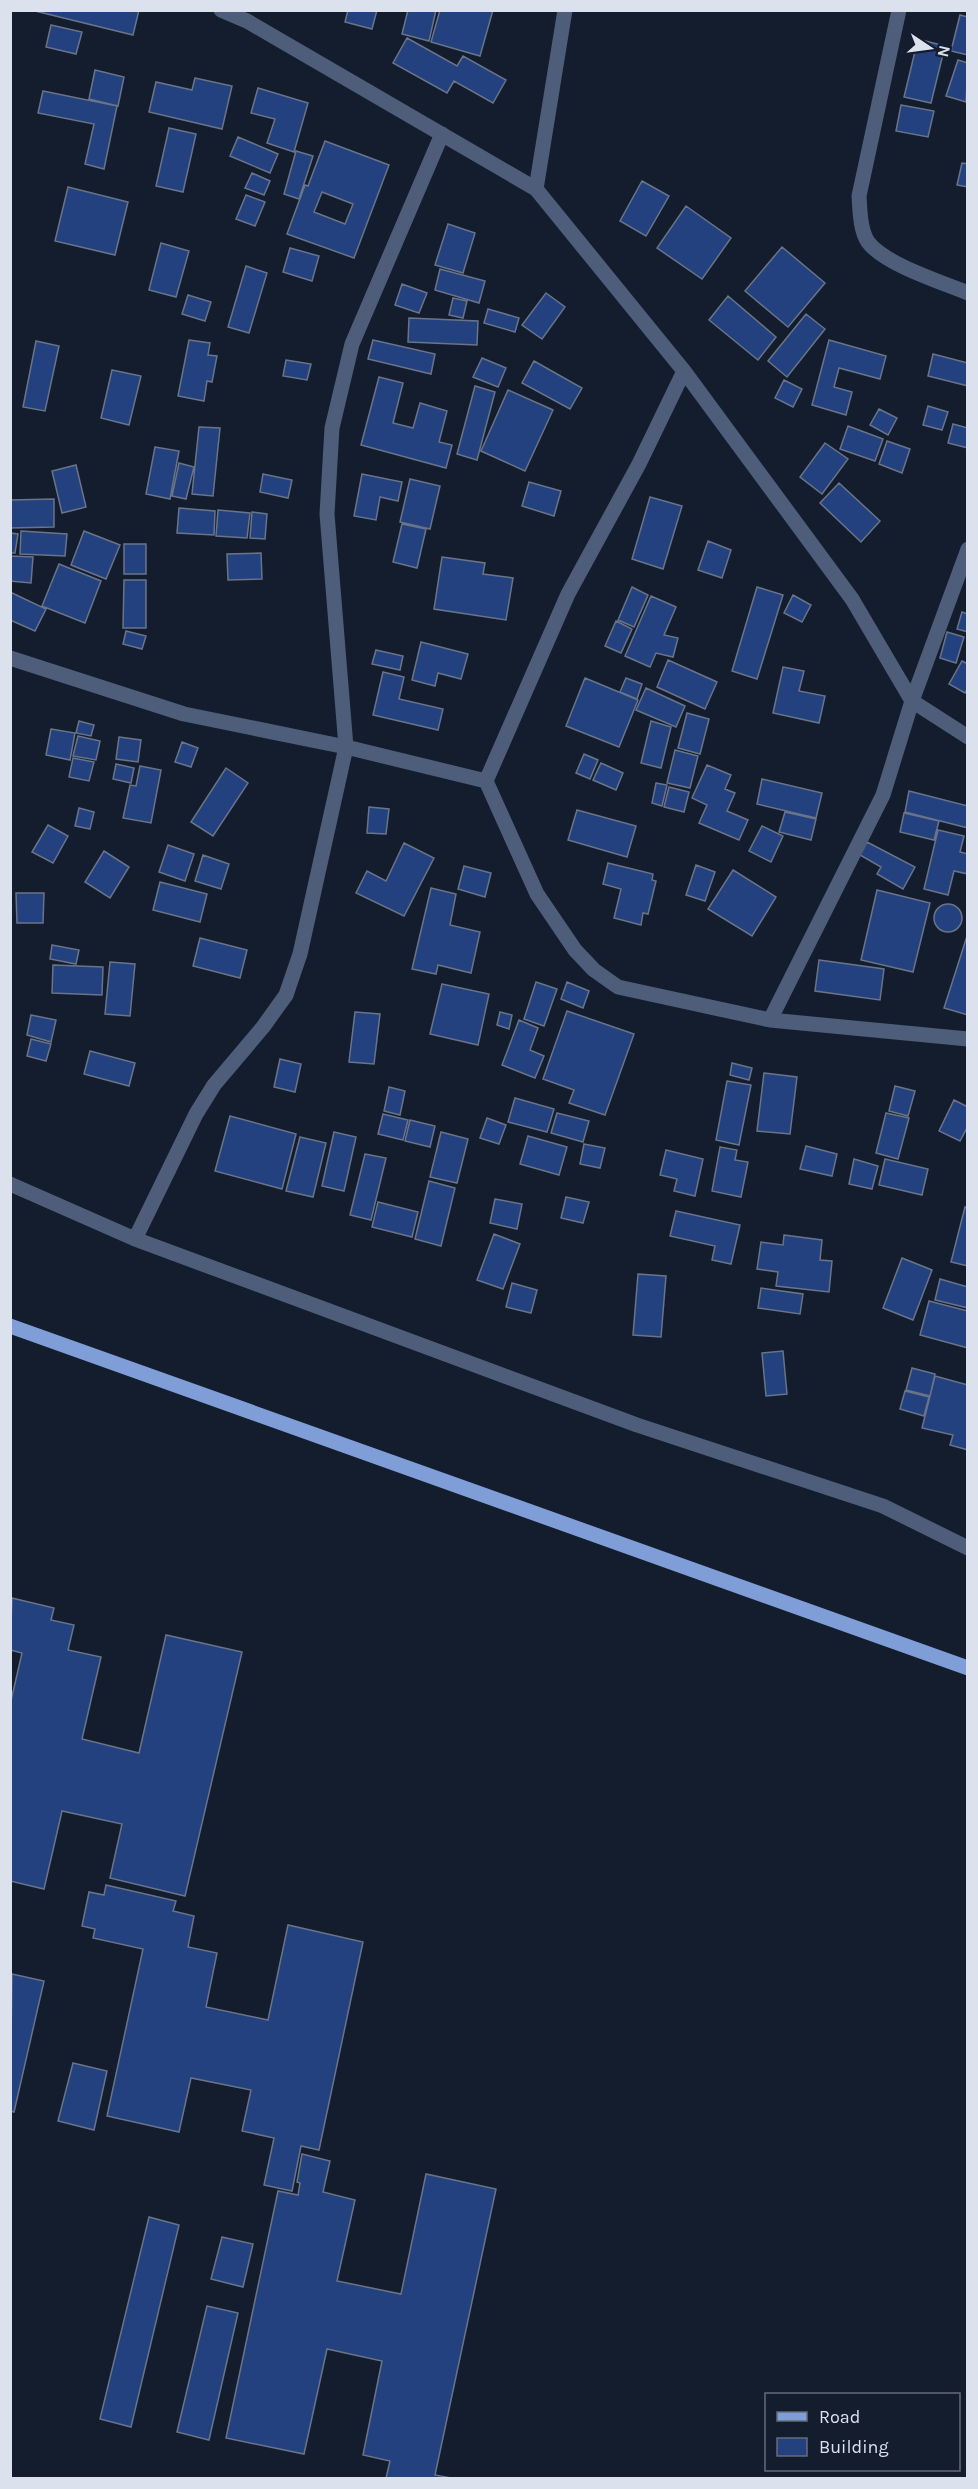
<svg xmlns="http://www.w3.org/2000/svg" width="978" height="2489" viewBox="0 0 978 2489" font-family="Karla,sans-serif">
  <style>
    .building { fill: #23417e; stroke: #697488; stroke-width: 1.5; fill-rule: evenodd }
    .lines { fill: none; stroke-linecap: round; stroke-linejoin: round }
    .street { stroke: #4e5d79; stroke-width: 15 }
    .primary { stroke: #7f9ed8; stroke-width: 15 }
  </style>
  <rect width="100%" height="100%" fill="#141d2d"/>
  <path class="building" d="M31,10H139L133,35Z
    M348,10H377L372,29L345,22Z
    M408,10H436L429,41L402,34Z
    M440,10H493L480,56L431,42Z
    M960,15L968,17V55L951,51Z
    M51,25L82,32L76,54L46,47Z
    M407,38L457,66L463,56L506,80L493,103L454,81L447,93L393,63Z
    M918,39L945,46L931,103L904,97Z
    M958,60L968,63L966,102L946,96Z
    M95,70L124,77L118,106L89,99Z
    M195,78L232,86L222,129L149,112L156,82L192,90Z
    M258,88L308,103L294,152L267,143L275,119L251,113Z
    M43,91L117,106L104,169L85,164L94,124L38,113Z
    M901,105L934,111L928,137L896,131Z
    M169,128L196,134L183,192L156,186Z
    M238,137L278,154L270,173L230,156Z
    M325,141L389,165L354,258L287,234L305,185L308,186ZM322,192L353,204L345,224L314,212Z
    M296,151L313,156L299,199L284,194Z
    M962,163L968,164V187L957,185Z
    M252,173L270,181L264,195L245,188Z
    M642,181L669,196L646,236L620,221Z
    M68,187L128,202L115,255L55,241Z
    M246,195L265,202L255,226L236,219Z
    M686,206L731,238L702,279L657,248Z
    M448,224L475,233L463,273L435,265Z
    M161,243L189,251L176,297L149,290Z
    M782,247L825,283L788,327L745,291Z
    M290,248L319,256L312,281L283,272Z
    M246,266L267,273L249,333L228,327Z
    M440,269L485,281L479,303L435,290Z
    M402,284L427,293L419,313L395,305Z
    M546,293L565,307L542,339L522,325Z
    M188,295L211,302L205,321L182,314Z
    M728,296L776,337L758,360L709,320Z
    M453,298L467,301L463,318L449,315Z
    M488,309L519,318L515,332L484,323Z
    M806,314L825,329L787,377L768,361Z
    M409,318L478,321L477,345L408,342Z
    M189,340L210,343L208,355L217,356L212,382L207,381L204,401L178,396Z
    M373,340L435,354L431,374L368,359Z
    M829,340L886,356L880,379L839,368L834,387L852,392L846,415L812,405Z
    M36,341L59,346L45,411L23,407Z
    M933,354L968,363V386L928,376Z
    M482,358L506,368L498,387L473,377Z
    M286,360L311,364L307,380L283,376Z
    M534,361L582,388L570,409L522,383Z
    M112,370L141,376L129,425L101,418Z
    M379,377L403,383L393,423L413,428L420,403L447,411L439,442L452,445L446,468L361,445Z
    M784,380L802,389L793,407L775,398Z
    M475,386L495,392L477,460L457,454Z
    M508,390L553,410L525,471L481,451Z
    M928,406L948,412L942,430L923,425Z
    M879,409L897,418L888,435L870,425Z
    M953,424L968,428V448L948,443Z
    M848,426L883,439L875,461L840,449Z
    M199,427L220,428L213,496L192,494Z
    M887,441L910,449L902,473L879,464Z
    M825,443L848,459L822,494L800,477Z
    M155,447L179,451L170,499L146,494Z
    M179,463L194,467L186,499L172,496Z
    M76,465L86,507L62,513L52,471Z
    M263,474L292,480L288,498L260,492Z
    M362,474L402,482L398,501L380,497L376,520L354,516Z
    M410,479L440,486L430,529L400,522Z
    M529,482L561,491L554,516L522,506Z
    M839,483L880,521L861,542L820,503Z
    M650,497L682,506L663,569L632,559Z
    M54,499V527L10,528V500Z
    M179,508L215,511L214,535L177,533Z
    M218,510L250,513L247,538L216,536Z
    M252,512L267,514L265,539L250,538Z
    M402,524L426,529L417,568L393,562Z
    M21,531L67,534L65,556L20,554Z
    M84,531L120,545L106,579L71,565Z
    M10,533L18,534L15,553H10Z
    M708,541L731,550L722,578L698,570Z
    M124,544H146V574H124Z
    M261,553L262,579L228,580L227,554Z
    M10,556L33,557L31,583L10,581Z
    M442,557L485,563L483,574L513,578L506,620L434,609Z
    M59,564L101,581L85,623L42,606Z
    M124,580H146V628H123Z
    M632,587L648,595L634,627L618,620Z
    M757,587L783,595L757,679L732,671Z
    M10,592L46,609L35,631L10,620Z
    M793,595L811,605L802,622L784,613Z
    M651,596L676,607L664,635L678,638L673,657L656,653L650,667L625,656Z
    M962,612L968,614V632L957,629Z
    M616,621L632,629L621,653L605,646Z
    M126,631L146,636L142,649L123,644Z
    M947,632L964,637L956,663L940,658Z
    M421,642L468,654L461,679L438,673L435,686L412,680Z
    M376,650L403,656L400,670L372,664Z
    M668,660L717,682L705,709L657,687Z
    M962,661L968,664V688L965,693L949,684Z
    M783,667L804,671L799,691L825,696L819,723L773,713Z
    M383,672L404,677L399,699L443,709L438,730L373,715Z
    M585,678L638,700L619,747L566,726Z
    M626,678L642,684L637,699L620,692Z
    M646,688L685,706L676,727L636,710Z
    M687,713L709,719L700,754L678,748Z
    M79,721L94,725L91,736L76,733Z
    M651,721L671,727L661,768L641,763Z
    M51,729L75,733L70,760L46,755Z
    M78,736L100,741L96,760L73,756Z
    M119,737L141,740L138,762L116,759Z
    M182,742L198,748L191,767L175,762Z
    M675,750L698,756L690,788L667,783Z
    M584,754L598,760L590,779L576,773Z
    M73,758L94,762L89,781L69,777Z
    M601,763L623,773L616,790L593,780Z
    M116,764L134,768L131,783L113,779Z
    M707,765L731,775L725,789L735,793L727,811L748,820L739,840L699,823L707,805L692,798Z
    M140,766L161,770L151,823L123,818L130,785L136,786Z
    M226,768L248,783L213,836L191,822Z
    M762,779L822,793L816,818L757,804Z
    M656,783L667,785L662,806L652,803Z
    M669,787L689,792L684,812L664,807Z
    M909,791L968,806V828L905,812Z
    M369,807L389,809L386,834L367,833Z
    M79,808L94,812L90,829L75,826Z
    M577,810L636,826L627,857L568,840Z
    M785,812L816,819L811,840L779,832Z
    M904,813L939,821L934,840L900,832Z
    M48,825L68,836L53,863L32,852Z
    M762,826L783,836L771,862L749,851Z
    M938,830L964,836L960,852L968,854V874L954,871L948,895L924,889Z
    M867,842L915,867L903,889L877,874L881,867L860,855Z
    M404,843L434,858L404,916L356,893L367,871L386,881Z
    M168,845L194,854L185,881L159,872Z
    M104,851L129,867L110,898L85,882Z
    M203,855L229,864L221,889L195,881Z
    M608,863L653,874L652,880L656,881L648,914L643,913L641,925L614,918L621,889L603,884Z
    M696,865L715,872L705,901L686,895Z
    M464,866L491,873L485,897L458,889Z
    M733,870L776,897L752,936L708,909Z
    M160,882L207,894L200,922L153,910Z
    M431,888L456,894L450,925L480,932L471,973L438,965L436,974L412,969Z
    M877,890L930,903L913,972L861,960Z
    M16,893H44L43,923H17Z
    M934 918a14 14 0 1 1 28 0a14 14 0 1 1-28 0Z
    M968,933V1015L944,1008Z
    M200,938L247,950L240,978L193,966Z
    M52,945L79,950L76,964L50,959Z
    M819,960L884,969L880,1000L815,991Z
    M110,962L135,964L130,1016L105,1014Z
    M53,965L103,967L102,995L52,993Z
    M536,982L557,989L544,1026L524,1019Z
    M567,982L589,991L583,1008L561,999Z
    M442,984L489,994L478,1045L430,1034Z
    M567,1011L634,1034L605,1115L569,1103L574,1090L543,1079Z
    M355,1012L380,1014L374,1064L349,1062Z
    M500,1012L512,1015L509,1029L497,1025Z
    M31,1015L56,1020L51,1042L27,1035Z
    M519,1020L538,1028L530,1050L544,1056L535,1078L502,1065Z
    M31,1039L51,1044L46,1061L27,1056Z
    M90,1051L135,1063L129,1086L84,1074Z
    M280,1059L301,1064L295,1092L274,1087Z
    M732,1063L752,1068L749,1080L730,1075Z
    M764,1073L797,1077L790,1134L757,1131Z
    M727,1081L751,1085L739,1145L716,1140Z
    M895,1086L915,1091L908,1116L889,1111Z
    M389,1087L405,1091L400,1115L384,1111Z
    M515,1098L554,1109L547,1132L508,1122Z
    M954,1100L968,1107V1126L960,1141L939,1131Z
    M557,1113L589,1121L583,1142L551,1133Z
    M886,1113L909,1118L898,1159L876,1153Z
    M383,1114L408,1120L403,1140L378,1134Z
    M230,1116L296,1134L282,1189L215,1171Z
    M487,1118L506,1125L499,1144L480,1138Z
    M410,1120L435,1126L430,1147L405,1141Z
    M334,1132L356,1137L344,1191L322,1186Z
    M441,1132L468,1139L457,1183L430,1177Z
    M528,1136L567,1147L559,1175L520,1164Z
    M300,1137L326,1143L313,1197L286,1191Z
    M584,1144L605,1148L600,1168L580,1164Z
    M806,1146L837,1154L832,1176L800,1169Z
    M720,1147L737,1150L735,1160L748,1162L741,1197L712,1191Z
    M666,1150L703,1159L695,1196L674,1191L677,1179L660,1175Z
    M365,1154L386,1158L371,1220L350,1215Z
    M854,1159L878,1166L872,1189L849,1184Z
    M885,1159L928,1169L922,1195L879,1185Z
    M429,1181L455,1188L441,1246L415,1239Z
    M566,1197L589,1202L583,1223L561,1218Z
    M495,1199L522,1204L517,1229L490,1223Z
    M378,1202L418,1212L412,1237L372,1227Z
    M965,1207L968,1208V1266L951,1262Z
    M676,1211L740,1225L731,1264L712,1260L715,1246L670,1236Z
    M494,1234L520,1244L503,1289L477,1280Z
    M784,1235L822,1240L820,1260L832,1261L829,1292L776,1286L778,1272L757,1269L761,1242L783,1245Z
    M902,1258L932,1270L913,1320L883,1308Z
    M638,1274L666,1276L661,1337L633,1335Z
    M940,1279L968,1287V1308L935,1300Z
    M512,1283L537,1290L531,1313L506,1307Z
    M761,1288L803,1294L800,1314L758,1308Z
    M929,1301L968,1311V1348L920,1335Z
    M783,1351L787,1394L766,1396L762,1353Z
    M912,1368L935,1374L930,1396L906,1390Z
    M935,1376L968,1385V1450L950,1445L953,1435L922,1428Z
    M905,1391L929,1397L924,1416L900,1409Z
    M12,1598L54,1608L51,1620L74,1625L68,1650L101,1657L82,1739L139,1753L166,1635L242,1652L185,1896L110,1878L122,1824L62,1811L44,1889L10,1881V1705L22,1653L10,1650Z
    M106,1885L176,1901L173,1911L194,1916L188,1947L217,1953L206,2007L268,2020L288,1925L363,1942L319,2150L301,2146L292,2191L264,2185L274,2138L242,2131L251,2090L191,2078L179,2132L107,2116L143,1949L93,1938L95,1929L82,1926L89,1892L104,1895Z
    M12,1974L44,1981L14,2112L10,2111Z
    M73,2063L107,2071L94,2130L58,2121Z
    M302,2154L330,2161L323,2192L355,2200L337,2281L401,2294L426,2174L496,2189L435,2475L451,2478H386L390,2461L363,2455L382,2361L327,2349L304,2454L226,2438L278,2191L298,2195L300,2183L297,2182Z
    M149,2217L179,2225L131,2427L100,2419Z
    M222,2237L253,2244L243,2287L211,2279Z
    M207,2306L238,2313L209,2440L177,2432Z"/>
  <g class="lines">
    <path class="street" d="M221,10L247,21L536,189L684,371L852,599L912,701L968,737
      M899,10L859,196C860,210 860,230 868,242C884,264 941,282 968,293
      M536,189L565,10
      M684,371L639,464L568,594L486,781L537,894L575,950L594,970L618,987L770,1020L883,795L912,701L968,549
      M10,658L184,714L346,747L486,781
      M770,1020L968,1039
      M10,1184L135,1239L637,1425L883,1506L968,1548
      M135,1239L196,1114L214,1085L263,1027L286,995L300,954L346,747L327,514L332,428L352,344L442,134"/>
    <path class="primary" d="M10,1326L968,1668"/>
  </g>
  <rect width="978" height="2489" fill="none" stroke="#dce2ed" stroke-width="24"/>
  <rect x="765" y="2393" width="195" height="78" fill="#141d2d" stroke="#646c7a" stroke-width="1.5"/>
  <rect x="777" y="2412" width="30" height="9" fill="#7f9ed8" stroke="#646c7a" stroke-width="1.5"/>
  <text x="819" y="2423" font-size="18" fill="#dce2ed">Road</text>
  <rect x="777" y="2438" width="30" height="18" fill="#23417e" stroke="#646c7a" stroke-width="1.5"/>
  <text x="819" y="2453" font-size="18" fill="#dce2ed">Building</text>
  <g transform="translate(930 48) rotate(103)" stroke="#141d2d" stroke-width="4.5" paint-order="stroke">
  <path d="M0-4.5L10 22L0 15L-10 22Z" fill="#dce2ed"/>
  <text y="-9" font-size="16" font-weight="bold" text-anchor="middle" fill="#dce2ed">N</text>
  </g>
</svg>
